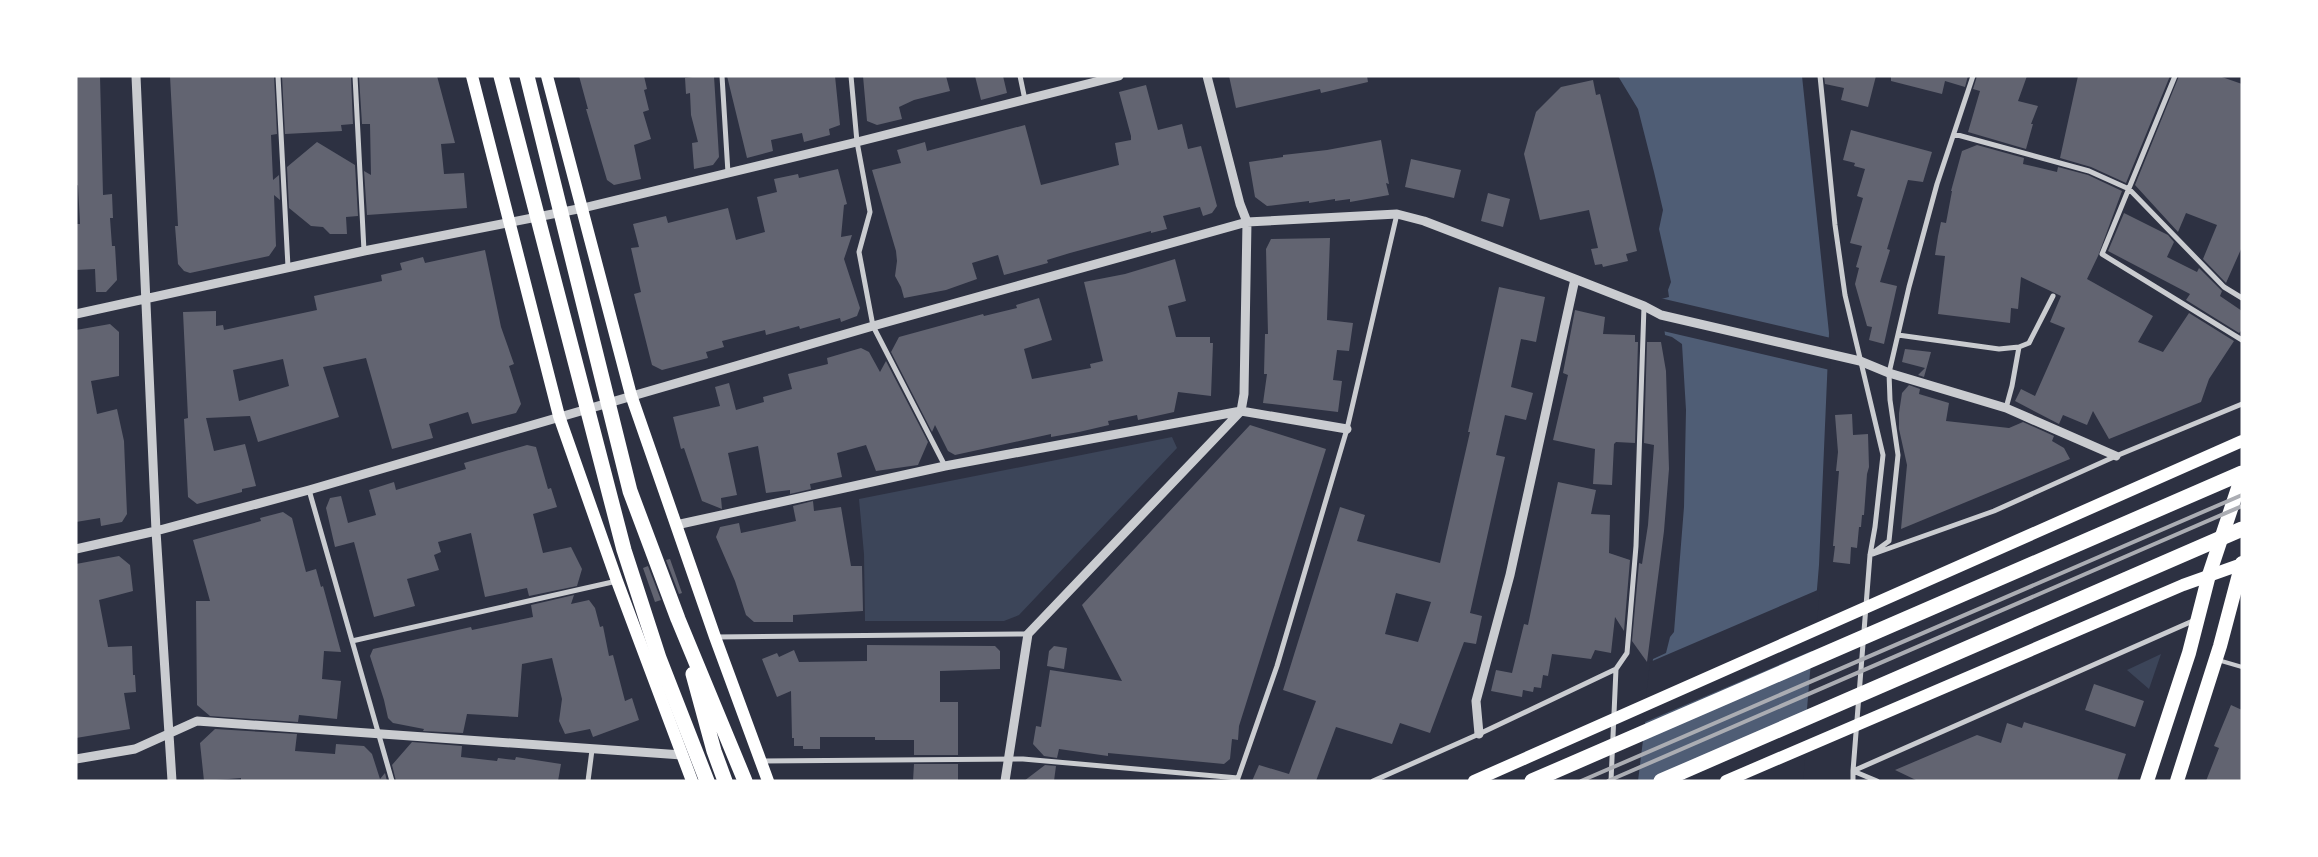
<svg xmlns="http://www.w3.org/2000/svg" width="2318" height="857" viewBox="0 0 2318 857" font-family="'Alegreya Sans',sans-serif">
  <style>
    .green { fill: #3c4559 }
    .water { fill: #4f5d75 }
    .pier { fill: #2d3142 }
    .building { fill: #626471; fill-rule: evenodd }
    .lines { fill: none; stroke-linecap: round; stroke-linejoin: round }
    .service { stroke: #caccd0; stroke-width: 4 }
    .minor { stroke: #caccd0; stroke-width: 5 }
    .tertiary { stroke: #caccd0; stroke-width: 9 }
    .primary { stroke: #fff; stroke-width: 12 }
    .trunk { stroke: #fff; stroke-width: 14 }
    .motorway { stroke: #fff; stroke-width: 15 }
    .rail { stroke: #abadb3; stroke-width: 4 }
  </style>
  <rect width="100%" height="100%" fill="#2d3142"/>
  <path class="green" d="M1172,437L1177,448L1019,615L1004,621H865L864,554L859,499Z
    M2161,654L2149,689L2127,670Z"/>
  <path class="water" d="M1618,76H1802L1829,333L1819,565L1801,781H1638L1653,659L1666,653L1670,637L1674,632L1684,507L1686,410L1682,344L1672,337L1665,335L1661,299L1669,297L1668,290L1671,282L1659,229L1663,210L1654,172L1638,109Z"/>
  <path class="pier" d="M1660,298L1831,338L1830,370L1663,331Z
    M1820,589L1814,650L1643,723L1650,662Z
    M1809,720L1803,781H1674Z"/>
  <path class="building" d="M76,76H100L103,195L112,194L113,218H110L112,246H115L117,280L106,292H96L95,269L76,270V224H80L78,185L76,186Z
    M170,76H274L277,134L271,135L273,180L279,175L280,200L274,195L276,246L269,256L190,273L184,271L178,264L175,226H178Z
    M282,76L351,77L353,124L341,125L342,131L285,134Z
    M406,76H437L455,143L441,144L444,174L464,173L467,208L367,215L364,171L371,175L370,124H362L359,77Z
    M579,76H644L647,89L644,90L649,110L643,112L651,139L634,145L641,179L614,185L607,180L586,109H588Z
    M700,76H714L719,157L713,165L694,169L692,143L698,142L691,115L690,93L686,94L685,78Z
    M727,76H835L840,125L829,129L830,135L804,142L802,133L771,140L773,151L747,158Z
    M863,76H946L950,91L914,100L899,107L902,119L877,125L867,121Z
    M975,76H1003L1007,93L981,100Z
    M1229,76H1367L1368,82L1321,93L1320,89L1236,108Z
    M1824,76H1876L1868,107L1841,100L1844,88L1825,84Z
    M1891,76H1968L1965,87L1945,81L1942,94L1891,81Z
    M1977,76H2027L2018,101L2038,106L2031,124H2033L2026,149L1968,132L1980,91L1973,89Z
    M2078,76H2170L2126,183L2091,167L2060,158Z
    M2179,76H2219L2242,84V247L2226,283L2203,259L2217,225L2186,213L2178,232L2135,185Z
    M1593,80L1596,95L1600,94L1637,251L1626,254L1628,261L1603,267L1602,264L1595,265L1591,249L1598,248L1589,210L1540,220L1524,154L1536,112L1561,87Z
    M1146,85L1158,130L1182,124L1188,149L1201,146L1217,206L1212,213L1203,216L1200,207L1163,216L1167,229L1151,233V231L1070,253L1047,260L1048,263L1004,275L998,255L972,263L977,279L946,290L904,298L901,287L895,276L897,261L896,251L872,170L901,163L897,150L925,142L927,151L1025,125L1041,185L1119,165L1115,143L1131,140V136L1119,92Z
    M1851,130L1932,152L1923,182L1908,180L1887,249L1890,250L1880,282L1897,286L1884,344L1869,340L1872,327L1867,326L1855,284L1859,268L1856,267L1862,246L1850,243L1863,198L1857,196L1865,169L1854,166L1855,163L1843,160Z
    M1381,140L1389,184L1386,183L1389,195L1350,202V199L1335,201V199L1309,203V201L1267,206L1255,197L1249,162L1283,157V155L1327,150Z
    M317,142L355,165L358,216L346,217L347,234H330L323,227L311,226L289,208L287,167Z
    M1977,145L2024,158L2023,164L2057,172L2058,167L2088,175L2122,191L2098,256L2087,279L2153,316L2138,342L2163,352L2189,313L2234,341L2209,379L2201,402L2109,439L2093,411L2087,425L2063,415L2059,424L2015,401L2021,389L2035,396L2065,328L2050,322L2061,296L2021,277L2018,309L2011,308L2010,323L1938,314L1945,256L1935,255L1938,236L1941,222L1946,223L1952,191H1951L1962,151Z
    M1411,159L1461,170L1454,198L1405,187Z
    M838,169L847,204L844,205L841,237L852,235L844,259L860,308L857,316L841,322L840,318L800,329L799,326L766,335L765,330L722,341L724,347L706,352L708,358L662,370L652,365L634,294L641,292L631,248L639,247L633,224L666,216L668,223L728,208L736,240L765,232L757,197L777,192L774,179L798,174L799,178Z
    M1488,193L1510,199L1503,227L1481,221Z
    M2124,213L2168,235L2174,242L2167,257L2197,272L2199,268L2222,291L2220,296L2242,311V330L2239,333L2186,300L2190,294L2108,251Z
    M1330,238L1327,320L1353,323L1349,351L1337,350L1333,380L1342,381L1338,412L1263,403L1267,374H1264L1265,334H1268L1266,249L1271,239Z
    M485,250L501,327L514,364L509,366L521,404L516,413L472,424L468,412L429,424L433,438L392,449L366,358L323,367L339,417L258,442L250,416L206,418L214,451L245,444L256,486L242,489V492L197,504L188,497L184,419L188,418L183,312L216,311V326L223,325L224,330L317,310L314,296L382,281L381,275L402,270L400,263L423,257L425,263ZM283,359L289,386L239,401L233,370Z
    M1175,259L1186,301L1168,306L1176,337H1210V343H1213L1211,396L1178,392L1174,412L1138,420L1137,415L1108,421L1109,425L1079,432L1051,437V434L955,455L948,451L935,425L932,432L891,352L899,337L983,314L984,316L1017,308L1016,305L1039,298L1052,340L1024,349L1032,379L1091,368L1090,364L1103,361L1084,282L1125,274Z
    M1499,287L1545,297L1536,342L1521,339L1511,387L1533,393L1526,420L1505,415L1496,455L1505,457L1470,613L1482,616L1476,644L1464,642L1430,733L1400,723L1392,744L1336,727L1316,781H1252L1259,765L1289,774L1316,701L1283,690L1340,507L1365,515L1357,541L1440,563L1470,432H1468ZM1396,593L1431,602L1418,642L1385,634Z
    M1575,310L1605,317L1603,334L1635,335V342H1638L1635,443L1616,442L1614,444L1612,485L1593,484L1595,449L1553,440L1568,375L1563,373Z
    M110,324L119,332V376L91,381L97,414L117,409L124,441L127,514L122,522L101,526L100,518L76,522V330Z
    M1647,342H1661L1666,371L1669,469L1664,531L1647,662L1632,641L1639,563L1642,564L1648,525L1654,445L1644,443Z
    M861,348L869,352L880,372L886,361L928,442L918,465L876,471L866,445L837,453L842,477L810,484L811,489L790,494V490L766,493L758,446L728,453L737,495L721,498L722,509L702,501L684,448L681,449L673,417L720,406L715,387L729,383L736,410L764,402L763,397L792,389L788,374L828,364L827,358Z
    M1905,349L1931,352L1924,377L1918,375L1925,368L1902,362Z
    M1909,385L1920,389L1919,394L1949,403L1946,421L2009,428L2023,422L2054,436L2052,441L2064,448L2070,459L1901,529L1907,465L1899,429V413L1902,393Z
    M1852,414L1853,435L1868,434L1869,467L1867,474L1864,515H1862L1861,527H1859L1857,548L1851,547L1850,564L1833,562L1835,546H1833L1839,471H1836L1838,452L1835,415Z
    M1250,425L1326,449L1239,726L1238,740L1232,739L1230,759L1224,764L1108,753V756L1059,749L1057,758L1044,756L1033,744L1036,726L1041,727L1050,670L1122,681L1082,605Z
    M527,445L536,447L548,489L551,488L557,507L533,514L543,553L571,547L582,569L577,586L529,596L527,588L485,597L471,533L438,542L441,552L434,555L439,570L407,579L415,606L374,617L354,542L335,547L326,508L330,498L341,496L348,523L376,515L369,490L394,482L396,490L466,469L464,463Z
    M1558,482L1596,490L1591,514L1610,515L1609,553L1630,560L1624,631L1615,617L1611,653L1595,650L1591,659L1552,654L1548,676L1543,675L1541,688L1534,687L1533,692L1523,690L1522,697L1491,691L1496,670L1512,673L1524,624L1528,625Z
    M813,501L814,511L841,507L851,566H862L863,611L793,615V622H754L746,615L735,581L716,537L720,527L739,523L741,533L796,521L793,506Z
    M283,512L292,518L306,572L316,569L321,587L323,586L341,652L324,651L322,679L341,681L337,719L299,715L298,722L210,716L197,705L196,601H210L193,540L261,521L260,518Z
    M119,556L130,565L133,591L99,600L108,647L132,646L133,675H135L136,692L124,693L130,729L76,738V564Z
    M670,559L682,593L679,594L666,560Z
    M648,566L661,600L655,602L643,568Z
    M574,595L571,604L589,600L595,608L600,627L603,626L609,656L613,655L625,701L632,698L639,720L593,737L590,729L565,734L559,721L562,699L552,658L522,664L518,717L467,714L463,733L423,731L424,729L393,723L388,718L384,700L370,656L373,649L471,627L472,630L533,617L531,605Z
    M867,645L995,646L1000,651V669L940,671V702H958V755H914V740H875V737H820V749H803V746H794V738H792L791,691L777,697L762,659L777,653L779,657L794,650L799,662L867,661Z
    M1054,646L1067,648L1064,669L1047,666L1049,651Z
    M2094,684L2144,701L2135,727L2085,710Z
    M2231,705L2242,710V781H2206L2219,748L2214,746Z
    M2024,722L2126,754L2117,781H1918L1895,770L1977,735L2001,743L2007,723L2022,728Z
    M215,729L297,734L295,751L335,754L336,744L364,746L372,754L380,779L385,773L387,781H241V778L204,781L200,743Z
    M412,742L462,746L461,757L497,761L498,758L515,760L516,757L561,764L558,781H396L392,765Z
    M914,764H958V781H913Z
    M1045,765L1056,766L1054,781H1024Z"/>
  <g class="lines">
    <path class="service" d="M2218,660L2242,667"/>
    <path class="minor" d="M278,76L288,267
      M355,76L364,251
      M722,76L728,173
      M851,76L857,142L870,212L859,252L873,326L945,466
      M1020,76L1025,100
      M1820,76L1835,225L1845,295L1883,455L1875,527L1870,555L1853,771L2195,620
      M2175,76L2102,254L2242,340
      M1954,134L2089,171L2129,189L2224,287L2242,298
      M1898,335L1999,349L2019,347L2012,386L2006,408
      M2019,347L2029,343L2053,296
      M309,490L392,781
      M1873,554L1994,511L2116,456L2242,404
      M1870,555L1889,541L1898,455L1890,400L1889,373L1909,287L1937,184L1973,76
      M715,637L1028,634
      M352,641L617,581
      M762,761L1023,759L1238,778
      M588,781L592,750
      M1237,781L1277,666L1347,429L1397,214
      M1373,781L1479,734L1616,669
      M1611,781L1616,669L1627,653L1636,546L1644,306
      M1853,781V771L1877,781"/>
    <path class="tertiary" d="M136,76L156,531L172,781
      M76,314L364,251L583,208L857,142L1119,76
      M676,525L945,466L1241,411L1347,429
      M76,549L156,531L309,490L873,326L1247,222L1397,214L1424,221L1575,279L1644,306L1661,315L1860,361L1889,373L2006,408L2116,456
      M1479,734L1476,701L1510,575L1575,279
      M76,759L135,749L197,721L682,755
      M1005,781L1028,634L1241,411L1244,394L1247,222L1240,204L1207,76"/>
    <path class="primary" d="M472,76L559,416L617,581L692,781
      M547,76L631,395L715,637L768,781
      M1474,781L2242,441
      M1726,781L2183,585L2242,564"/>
    <path class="trunk" d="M2147,781L2189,653L2209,575L2242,476
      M2177,781L2220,646L2242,563"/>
    <path class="motorway" d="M501,76L624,550L659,658L707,781
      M527,76L630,491L678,619L745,781
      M693,674L714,751L725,781
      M1532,781L2242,473
      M1661,781L2242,529"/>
    <path class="rail" d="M1581,781L2242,495
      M1608,781L2242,506"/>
  </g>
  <rect width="2318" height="857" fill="none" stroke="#ffffff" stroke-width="155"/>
</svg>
